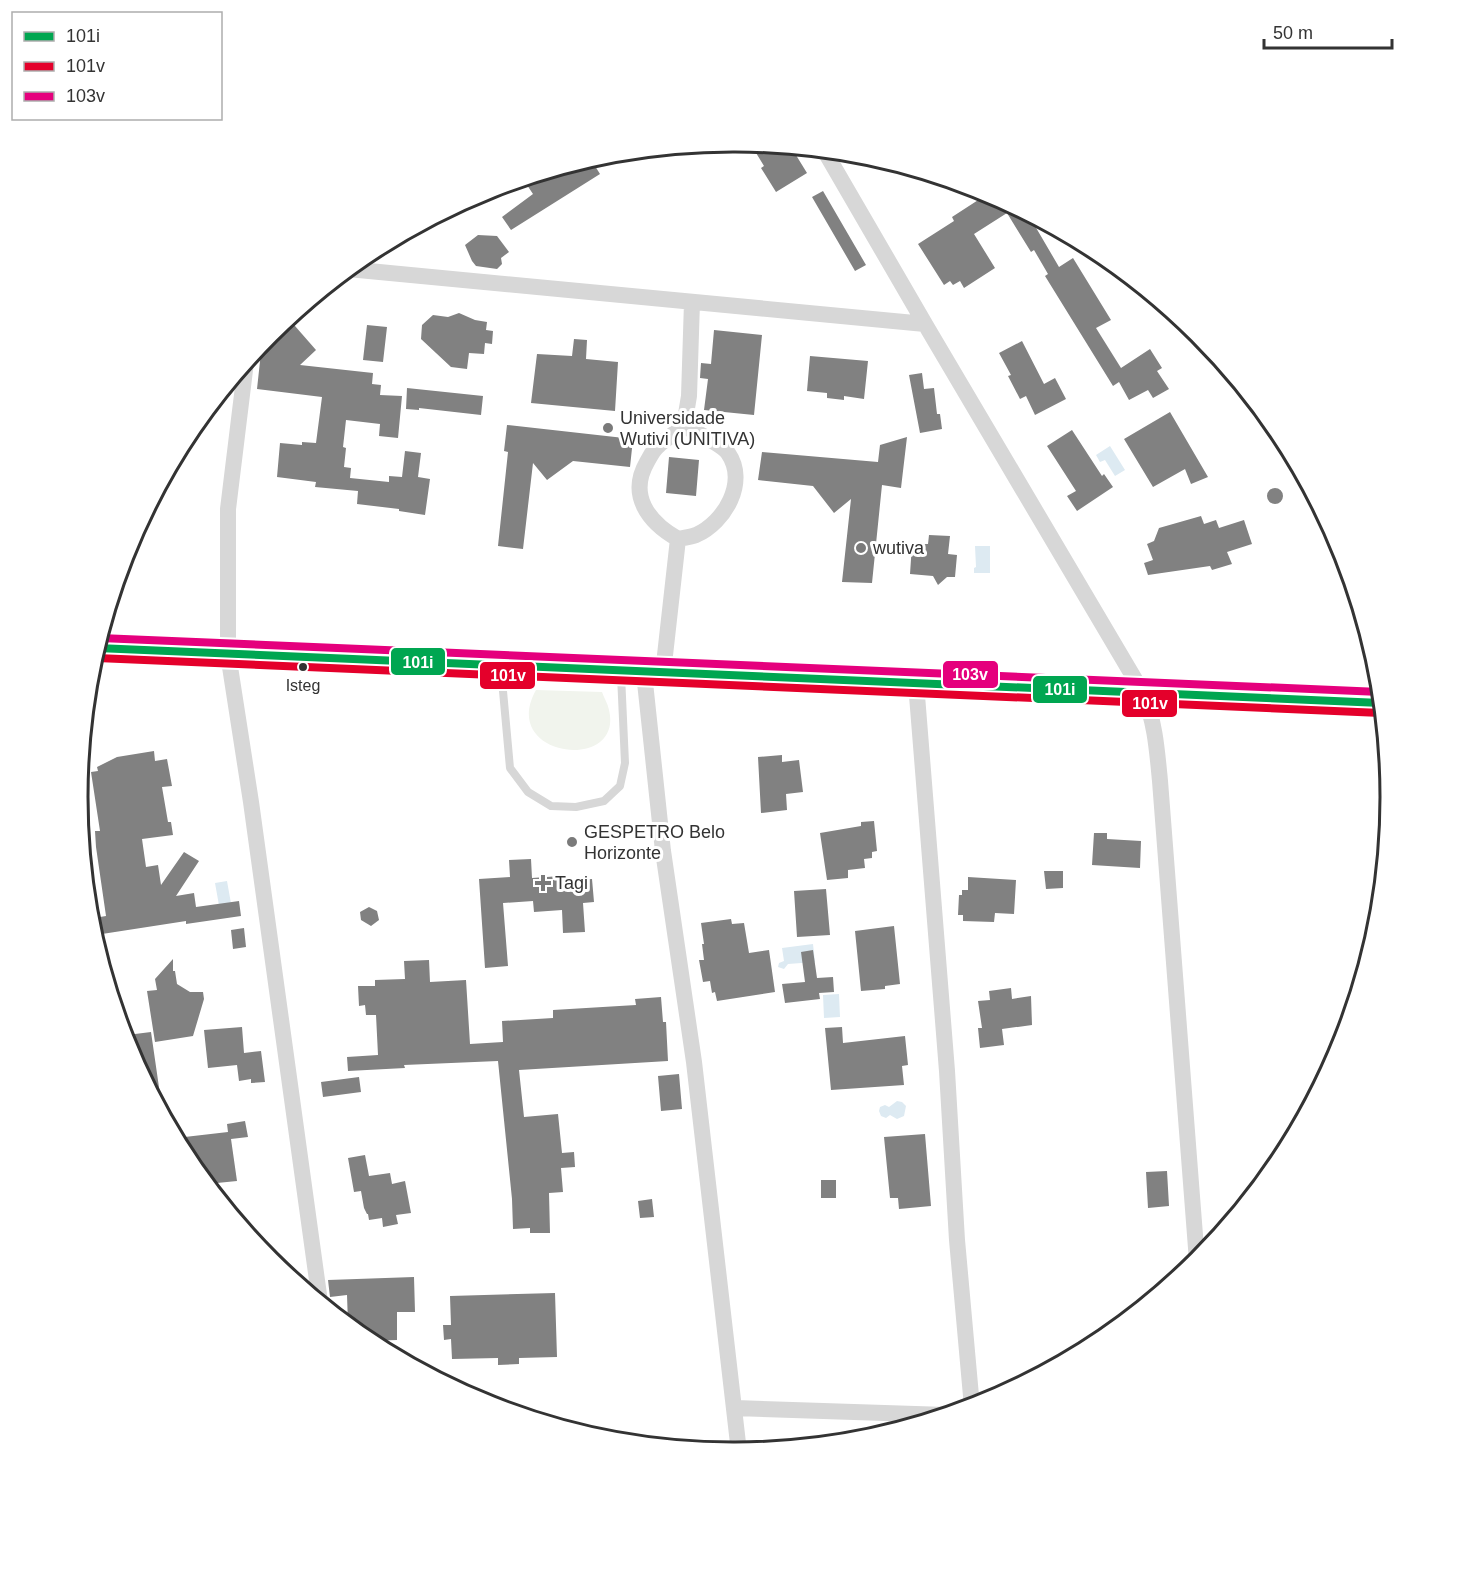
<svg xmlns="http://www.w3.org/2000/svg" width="1468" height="1594" viewBox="0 0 1468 1594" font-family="Arial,sans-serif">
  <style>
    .green { fill: #f1f4ed }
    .water { fill: #ddeaf2 }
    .building { fill: #818181 }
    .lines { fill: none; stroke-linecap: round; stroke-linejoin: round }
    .lane { stroke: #d7d7d7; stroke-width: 8 }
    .street { stroke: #d7d7d7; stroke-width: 16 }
    .primary { stroke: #cacaca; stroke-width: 27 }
    .bus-1-casing { stroke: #fff; stroke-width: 12 }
    .bus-2-casing { stroke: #fff; stroke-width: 12 }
    .bus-3-casing { stroke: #fff; stroke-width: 12 }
    .bus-1 { stroke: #00a651; stroke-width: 8 }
    .bus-2 { stroke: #e4002b; stroke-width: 8 }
    .bus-3 { stroke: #e5007d; stroke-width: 8 }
    .poi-dot { fill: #7a7a7a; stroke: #fff; stroke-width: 2 }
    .bus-dot { fill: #333; stroke: #fff; stroke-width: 2 }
    .labels { text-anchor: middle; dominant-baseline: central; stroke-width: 6; stroke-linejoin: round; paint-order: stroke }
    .bus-label { font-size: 16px; fill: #333; stroke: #fff }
    .poi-label { font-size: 18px; fill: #333; stroke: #fff; text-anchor: start }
    .rim { fill: none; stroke: #333; stroke-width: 3 }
    .line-badge { stroke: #fff; stroke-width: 2 }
    .badge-label { font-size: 16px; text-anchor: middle; font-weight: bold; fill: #fff }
  </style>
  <rect width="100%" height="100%" fill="#fff"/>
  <path class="green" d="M536,690L602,692C604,698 608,704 609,710C624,773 498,758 536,690Z"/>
  <path class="water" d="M1110,446L1125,470L1115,476L1105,460L1100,462L1096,455Z
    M975,546H990V573H974V568L976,567Z
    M227,881L232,909L220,911L215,883Z
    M813,944L815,962L788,964L784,969L778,967L779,963L784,961L782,948Z
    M839,994L840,1017L824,1018L823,995Z
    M897,1101L902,1102L906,1106L904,1116L897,1119L890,1115L886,1118L881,1116L879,1111L880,1107L885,1105L889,1107Z"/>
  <path class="building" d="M750,143L791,147L807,173L776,192L761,168L764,166Z
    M590,158L600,174L511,230L502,217L533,194L523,179Z
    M823,191L866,265L855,271L812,197Z
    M989,193L1028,214L1059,267L1073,258L1111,320L1096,328L1121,368L1150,349L1162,368L1157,371L1169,389L1153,398L1148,390L1129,400L1119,382L1113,386L1045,276L1048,274L1034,250L1031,252L1007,213L974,234L995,268L964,288L960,281L953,285L950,281L944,285L918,244L954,221L952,217Z
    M478,235L497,236L509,252L501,258L502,264L497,269L476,266L472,261L465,245Z
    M459,313L475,320L487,322L486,330L493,331L492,344L485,343L484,354L469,353L467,369L451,367L421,339L422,325L433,315L448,317Z
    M288,318L316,350L300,365L373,373L372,384L381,385L380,395L402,396L398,438L379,436L380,424L346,420L343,447L346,448L344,467L351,468L350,478L389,482V476L402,477L405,451L421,453L418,477L430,479L425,515L399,511V509L357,504L358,491L315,487L316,482L277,477L280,443L302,445V442L316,443L322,397L257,389L262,343L270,333Z
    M367,325L387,327L383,362L363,360Z
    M714,330L762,335L754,415L704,410L708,379L700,378L701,363L711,364Z
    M574,339L587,340L586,359L618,362L615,411L531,403L537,354L572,356Z
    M1022,341L1044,384L1055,378L1066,399L1035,415L1026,396L1020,399L1008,376L1011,375L999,353Z
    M810,356L868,361L864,399L844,396V400L827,398V393L807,391Z
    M922,373L924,389L934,388L937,414H940L942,429L920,433L909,375Z
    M407,388L483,396L481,415L419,408V410L406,409Z
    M1170,412L1208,477L1191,484L1185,469L1153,487L1124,439Z
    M507,425L633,439L630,467L573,461L547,480L533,463L523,549L498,546L508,452L504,451Z
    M1072,430L1102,476L1104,474L1113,487L1077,511L1067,496L1076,491L1047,446Z
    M907,437L901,488L882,485L872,583L842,582L851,499L834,513L813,486L758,480L762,452L878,462L880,445Z
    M669,457L699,460L696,496L666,493Z
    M1267 496a8 8 0 1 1 16 0a8 8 0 1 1-16 0Z
    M1201,516L1204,524L1216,520L1219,528L1244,520L1252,544L1227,552L1232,564L1212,570L1210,566L1148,575L1144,563L1153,560L1147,544L1154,541L1159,528Z
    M929,535L950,536L948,554L957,555L955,577H947L938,585L933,576L910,574L912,544H928Z
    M154,751L155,761L167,759L172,786L162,787L168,822H171L173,835L142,839L146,867L158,865L161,885L184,852L199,861L176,896L194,893L196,907L239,901L241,916L186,924V921L102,934L100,917L106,916L96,847L95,831H100L91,772L98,771L97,767L117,757Z
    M782,755V762L799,760L803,792L786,794L787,810L761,813L758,757Z
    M874,821L877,851L872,852V858L864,859L865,868L848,870V878L827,880L820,833L861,826V822Z
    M1094,833H1107V839L1141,841L1140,868L1092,865Z
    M531,859L532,878L561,876V881L592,879L594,902L583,903L585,932L563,933L562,910L534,912L533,901L503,903L508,966L485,968L479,879L510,877L509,860Z
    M1044,871H1063V888L1046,889Z
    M968,877L1016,880L1014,914L995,913L994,922L963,921V915H958L959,895H962V890H968Z
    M826,889L830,935L797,937L794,891Z
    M369,907L377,911L379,920L371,926L361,920L360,912Z
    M731,919L732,924L744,923L749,953L769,950L775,992L717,1001L715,992L712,993L710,981L703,982L699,960H704L702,944H704L701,923Z
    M894,926L900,984L885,986V989L861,991L855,931Z
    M244,928L246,947L233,949L231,930Z
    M813,950L817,978L833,977L834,992L819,993L820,999L785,1003L782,984L805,982L801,952Z
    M173,959V971H175L177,984L190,992H203L204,999L193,1036L155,1042L147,991L157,990L155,979Z
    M429,960L430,982L466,980L470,1044L503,1042L502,1021L553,1018V1010L636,1005L635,999L661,997L663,1022H666L668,1061L519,1070L524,1117L558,1114L562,1153L574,1152L575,1167L561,1168L563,1192L549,1193L550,1233H530V1228L513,1229L512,1199L498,1061L404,1065L405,1068L348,1071L347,1057L378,1055L376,1015H366L365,1005L359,1006L358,986H375V980L405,979L404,961Z
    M1011,988L1012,999L1031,996L1032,1025L1002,1029L1004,1045L980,1048L978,1028H982L978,1001L990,1000L989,991Z
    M242,1027L244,1053L261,1051L265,1082L251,1083V1079L239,1081L237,1065L208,1068L204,1030Z
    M842,1027L843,1043L905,1036L908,1065L902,1066L904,1085L831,1090L825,1028Z
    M151,1032L162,1108L160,1109L130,1051L127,1035Z
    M679,1074L682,1109L661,1111L658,1076Z
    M359,1077L361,1092L323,1097L321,1082Z
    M245,1121L248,1137L231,1139L237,1181L207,1184L188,1161L176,1138L228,1132L227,1124Z
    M925,1134L931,1206L899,1209L898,1198H890L884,1137Z
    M365,1155L369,1176L390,1173L392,1184L405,1181L411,1213L396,1215L398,1224L383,1227L382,1218L369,1220L368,1214H367L364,1208L361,1191L354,1192L348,1158Z
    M1167,1171L1169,1206L1148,1208L1146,1172Z
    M821,1180H836V1198H821Z
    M652,1199L654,1217L640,1218L638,1201Z
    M414,1277L415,1312H397V1340L368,1341L348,1324L347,1295L330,1297L328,1280Z
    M555,1293L557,1357L519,1358V1364L498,1365V1358L452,1359L451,1339L444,1340L443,1325H451L450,1296Z"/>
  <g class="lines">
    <path class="lane" d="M501,669L510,768L528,792L551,806L576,807L604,801L620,786L625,763L621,675"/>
    <path class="street" d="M824,150L925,324
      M348,269L925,324L1143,693C1155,721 1157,750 1160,781L1197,1261
      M246,362L228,509V654L251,802L320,1302
      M678,539C684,538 691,537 696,535C725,522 748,482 728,453C722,444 695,432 684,426
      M644,673L663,851L694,1062L739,1452
      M663,673L678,539C648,522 628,495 647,462C650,457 653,450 658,446C665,439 676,433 684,426L689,396L692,302
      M916,683L947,1071L957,1240L972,1407
      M735,1408L946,1415"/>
    <path class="primary" d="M97,648L1381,703"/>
    <g class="bus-1-casing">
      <path id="bus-1" d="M97,648L1381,703"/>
    </g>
    <g class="bus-2-casing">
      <path id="bus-2" d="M97,658L1381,713"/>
    </g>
    <g class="bus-3-casing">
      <path id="bus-3" d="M100,638L1380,692"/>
    </g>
    <use href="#bus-1" class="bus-1"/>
    <use href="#bus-2" class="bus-2"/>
    <use href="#bus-3" class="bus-3"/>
  </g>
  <g class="poi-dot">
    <circle cx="608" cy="428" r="6"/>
    <circle cx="861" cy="548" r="6"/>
    <circle cx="572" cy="842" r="6"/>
    <path d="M540 874h6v6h6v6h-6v6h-6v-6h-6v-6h6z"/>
  </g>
  <circle class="bus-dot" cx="303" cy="667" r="5"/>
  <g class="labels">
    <g class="bus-label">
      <text x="303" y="685">Isteg</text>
    </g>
    <g class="poi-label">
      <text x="620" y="418">Universidade<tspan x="620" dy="21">Wutivi (UNITIVA)</tspan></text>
      <text x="873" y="548">wutiva</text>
      <text x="584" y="832">GESPETRO Belo<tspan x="584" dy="21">Horizonte</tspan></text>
      <text x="555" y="883">Tagi</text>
    </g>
  </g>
  <path d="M0 0H1468V1594H0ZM733 152H735A645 645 0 0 1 1380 797V797A645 645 0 0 1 735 1442H733A645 645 0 0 1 88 797V797A645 645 0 0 1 733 152Z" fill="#fff" fill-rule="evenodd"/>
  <path class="rim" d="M733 152H735A645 645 0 0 1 1380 797V797A645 645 0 0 1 735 1442H733A645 645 0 0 1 88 797V797A645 645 0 0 1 733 152Z"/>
  <g class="line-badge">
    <rect x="390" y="647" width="56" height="29" rx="6" fill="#00a651"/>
    <rect x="942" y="660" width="57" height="29" rx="6" fill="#e5007d"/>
    <rect x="479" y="661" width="57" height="29" rx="6" fill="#e4002b"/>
    <rect x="1032" y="675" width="56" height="29" rx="6" fill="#00a651"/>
    <rect x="1121" y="689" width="57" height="29" rx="6" fill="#e4002b"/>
  </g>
  <g class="badge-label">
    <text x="418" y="668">101i</text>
    <text x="970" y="680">103v</text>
    <text x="508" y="681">101v</text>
    <text x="1060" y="695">101i</text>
    <text x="1150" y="709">101v</text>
  </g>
  <rect x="12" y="12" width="210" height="108" fill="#ffffff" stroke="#adadad" stroke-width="1.5"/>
  <rect x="24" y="32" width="30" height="9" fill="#00a651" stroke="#adadad" stroke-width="1.5"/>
  <text x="66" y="42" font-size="18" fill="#333333">101i</text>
  <rect x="24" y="62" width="30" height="9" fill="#e4002b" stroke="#adadad" stroke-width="1.5"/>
  <text x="66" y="72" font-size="18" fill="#333333">101v</text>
  <rect x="24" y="92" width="30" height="9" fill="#e5007d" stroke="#adadad" stroke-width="1.5"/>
  <text x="66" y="102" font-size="18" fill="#333333">103v</text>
  <path d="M1264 39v9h128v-9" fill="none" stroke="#333333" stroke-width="3"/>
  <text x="1273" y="39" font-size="18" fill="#333333" stroke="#ffffff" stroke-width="4.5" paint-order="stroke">50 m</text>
</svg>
